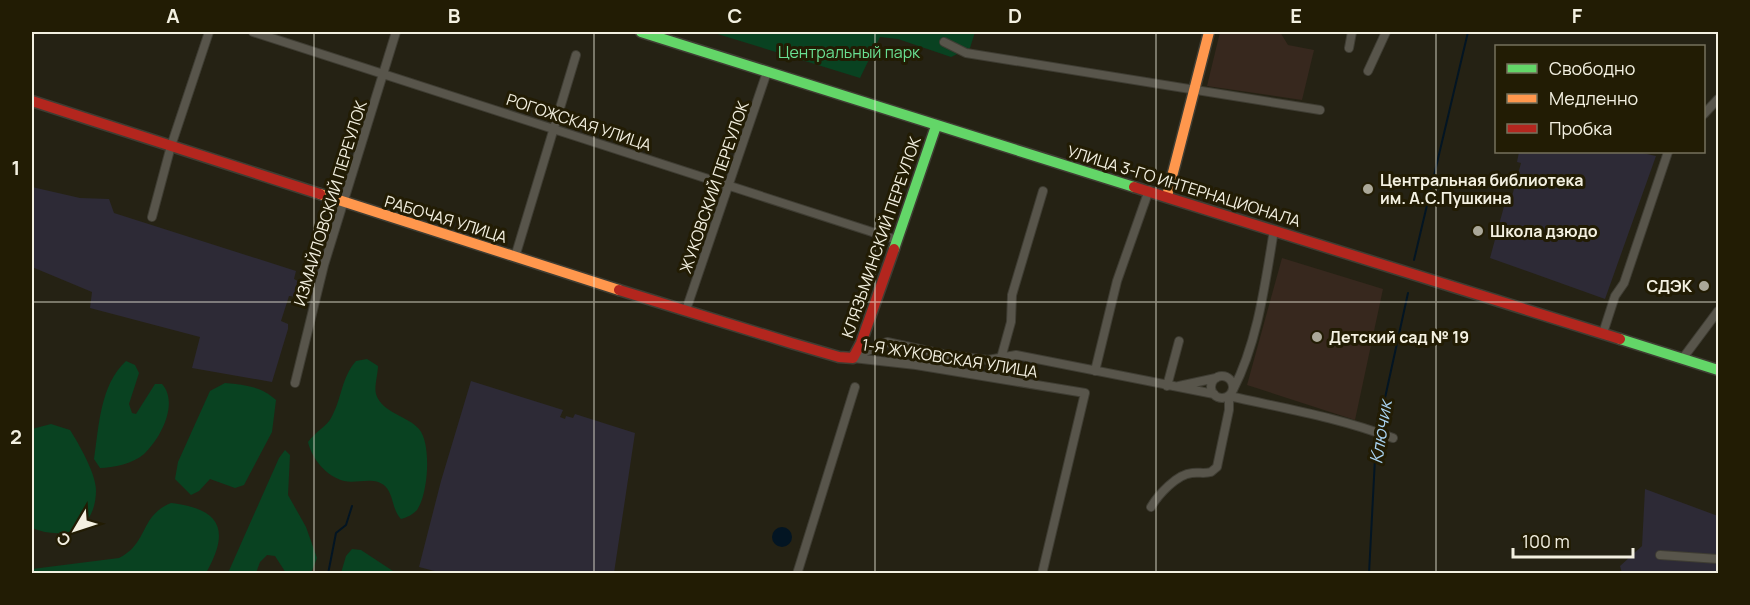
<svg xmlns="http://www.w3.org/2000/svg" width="1750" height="605" viewBox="0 0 1750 605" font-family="Manrope,sans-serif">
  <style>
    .industrial { fill: #2d2a36 }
    .education { fill: #37281e }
    .green { fill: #094221 }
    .water { fill: #031523 }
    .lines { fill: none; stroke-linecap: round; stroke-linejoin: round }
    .stream { stroke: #031523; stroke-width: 2 }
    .street-casing { stroke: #3f3d33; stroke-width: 10 }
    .fast-casing { stroke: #3f3d33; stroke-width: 13 }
    .slow-casing { stroke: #3f3d33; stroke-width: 13 }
    .jam-casing { stroke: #3f3d33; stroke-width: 13 }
    .street { stroke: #58554b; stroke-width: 8 }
    .fast { stroke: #63d668; stroke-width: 10 }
    .slow { stroke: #ff974d; stroke-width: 10 }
    .jam { stroke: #b3261e; stroke-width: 10 }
    .grid { fill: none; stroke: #f3f0e1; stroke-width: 1.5; stroke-opacity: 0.55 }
    .poi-dot { fill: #aba899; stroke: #221c04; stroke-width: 2 }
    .labels { text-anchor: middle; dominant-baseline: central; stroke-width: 6; stroke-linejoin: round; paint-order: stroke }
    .park-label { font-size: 16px; fill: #69df92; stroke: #221c04 }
    .street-label { font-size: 16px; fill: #f3f0e1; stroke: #221c04 }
    .poi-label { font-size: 16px; font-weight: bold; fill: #f3f0e1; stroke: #221c04; text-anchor: start }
    .water-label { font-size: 18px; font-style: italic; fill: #a9d3f1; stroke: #221c04 }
    .neatline { fill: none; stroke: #f3f0e1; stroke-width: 2 }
    .grid-label { font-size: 20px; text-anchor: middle; font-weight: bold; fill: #f3f0e1 }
  </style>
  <rect width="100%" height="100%" fill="#252214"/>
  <path class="industrial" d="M1519,152H1638L1656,156L1605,299L1490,258L1506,199L1511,200L1521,163L1517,162Z
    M32,187L80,198L109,199L114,213L296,271L294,279L300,282L296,297L289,296L281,321L288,324V329L272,382L192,368L200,337L90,308L92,292L32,267Z
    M471,381L563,410L560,417L565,419L566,416L573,418L575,414L635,433L614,573L446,574L419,567L441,481Z
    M1645,489L1718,516V573H1622L1620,566L1642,546Z"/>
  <path class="education" d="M1220,32H1280L1288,45L1314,50L1302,100L1207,86Z
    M1282,258L1383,289L1355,420L1247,385Z"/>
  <path class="green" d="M711,32H975L970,48L951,57L898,39L880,37L860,78Z
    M367,359L378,366C378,374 374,387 376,394C382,413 408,416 419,429C432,444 428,495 417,510C412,515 408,517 401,519C392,510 394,495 385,486C374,476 357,484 344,481C326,476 312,459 308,442C315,432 327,426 331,418C342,399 341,378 356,361Z
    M126,361L135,365L139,373L129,404L132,413L136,414L155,384H162C179,403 161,438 144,454C134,463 113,468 100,468L94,459C99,426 100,385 126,361Z
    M225,383C245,385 261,386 276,400L272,432L244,485L235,488L210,479L199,491L191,495L175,479L178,462L210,391Z
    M51,424L70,430C79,444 96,474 96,490C96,530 65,541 32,528V429Z
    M285,450L290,455L288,495L306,527L317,558L311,573H286L275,556L267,555L260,562L256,573H228L279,458Z
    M171,503C222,509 230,531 206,573H32V569L119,558C149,543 139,516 171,503Z
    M352,549L361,550L396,573H341L346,556Z"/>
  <path class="water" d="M772 537a10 10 0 1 1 20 0a10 10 0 1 1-20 0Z"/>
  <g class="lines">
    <path class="stream" d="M1414,260L1468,32
      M328,574L336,533L346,525L352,506
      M1369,574L1376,439L1408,293"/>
    <g class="street-casing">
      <path id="street" d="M253,32L897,240
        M944,42L966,53L1320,110
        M1349,48L1352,32
        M1368,71L1386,32
        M1704,114L1718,99
        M152,217L171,146L209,32
        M515,257L576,55
        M686,310L767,72
        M1603,333L1615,296L1624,283L1668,152
        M854,357L887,342L947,355L988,360L1016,355L1214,394
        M853,358L916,365L1085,393L1042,574
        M1001,358L1011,322L1012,295L1043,191
        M1683,358L1718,311
        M1095,371L1117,281L1149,190
        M1211 387a11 11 0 1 1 22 0a11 11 0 1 1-22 0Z
        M295,383L324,265L396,32
        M1167,386L1179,341
        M1179,386L1216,378
        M1233,390C1258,341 1265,284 1274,230
        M1151,507C1158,495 1177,474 1192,473C1199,472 1204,474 1211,472L1217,467L1229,410V396C1287,409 1337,417 1393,438
        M1660,555L1718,559
        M797,574L855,387"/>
    </g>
    <g class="fast-casing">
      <path id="fast" d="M641,32L1134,187
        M894,249L936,126
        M1620,339L1718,370"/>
    </g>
    <g class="slow-casing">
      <path id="slow" d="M320,194L619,290
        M1167,196L1209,32"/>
    </g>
    <g class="jam-casing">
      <path id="jam" d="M32,101L320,194
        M1134,187L1620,339
        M619,290L791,343L839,357L853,358L861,343L894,249"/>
    </g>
    <use href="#street" class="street"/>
    <use href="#fast" class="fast"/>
    <use href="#slow" class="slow"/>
    <use href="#jam" class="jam"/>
  </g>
  <path class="grid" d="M314,32V574M594,32V574M875,32V574M1156,32V574M1436,32V574M32,302H1718"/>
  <g class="poi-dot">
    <circle cx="1368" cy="189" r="6"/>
    <circle cx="1478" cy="231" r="6"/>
    <circle cx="1704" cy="286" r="6"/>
    <circle cx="1317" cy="337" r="6"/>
  </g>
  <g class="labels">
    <g class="park-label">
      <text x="849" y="52">Центральный парк</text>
    </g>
    <g class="street-label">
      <text transform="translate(579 122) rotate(18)">РОГОЖСКАЯ УЛИЦА</text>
      <text transform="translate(1184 186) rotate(17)">УЛИЦА 3-ГО ИНТЕРНАЦИОНАЛА</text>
      <text transform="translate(714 187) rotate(-71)">ЖУКОВСКИЙ ПЕРЕУЛОК</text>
      <text transform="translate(330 203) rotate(-73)">ИЗМАЙЛОВСКИЙ ПЕРЕУЛОК</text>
      <text transform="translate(446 219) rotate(17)">РАБОЧАЯ УЛИЦА</text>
      <text transform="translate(881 237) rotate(-71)">КЛЯЗЬМИНСКИЙ ПЕРЕУЛОК</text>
      <text transform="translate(950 358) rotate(9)">1-Я ЖУКОВСКАЯ УЛИЦА</text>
    </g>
    <g class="poi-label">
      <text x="1380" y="180">Центральная библиотека<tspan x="1380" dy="18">им. А.С.Пушкина</tspan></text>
      <text x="1490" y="231">Школа дзюдо</text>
      <text x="1692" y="286" text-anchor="end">СДЭК</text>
      <text x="1329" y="337">Детский сад № 19</text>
    </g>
    <g class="water-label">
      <text transform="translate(1380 432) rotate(-81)">Ключик</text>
    </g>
  </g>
  <rect width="1750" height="605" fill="none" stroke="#221c04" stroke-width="66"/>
  <rect x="1495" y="45" width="210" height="108" fill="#221c04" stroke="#76715c" stroke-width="1.5"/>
  <rect x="1507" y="64" width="30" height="9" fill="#63d668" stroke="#76715c" stroke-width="1.5"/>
  <text x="1549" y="75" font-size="18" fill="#f3f0e1">Свободно</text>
  <rect x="1507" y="94" width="30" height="9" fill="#ff974d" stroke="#76715c" stroke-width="1.5"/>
  <text x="1549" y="105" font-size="18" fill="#f3f0e1">Медленно</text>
  <rect x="1507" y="124" width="30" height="9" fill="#b3261e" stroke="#76715c" stroke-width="1.5"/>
  <text x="1549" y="135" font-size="18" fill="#f3f0e1">Пробка</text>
  <g transform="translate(75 530) rotate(231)" stroke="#221c04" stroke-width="4.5" paint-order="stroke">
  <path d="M0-4.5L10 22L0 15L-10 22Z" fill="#f3f0e1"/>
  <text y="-9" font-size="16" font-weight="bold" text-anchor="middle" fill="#f3f0e1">С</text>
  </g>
  <path d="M1513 548v9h120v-9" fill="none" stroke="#f3f0e1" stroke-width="3"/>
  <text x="1522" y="548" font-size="18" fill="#f3f0e1" stroke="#221c04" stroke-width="4.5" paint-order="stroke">100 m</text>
  <rect x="33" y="33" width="1684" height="539" class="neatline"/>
  <g class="grid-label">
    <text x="173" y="23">A</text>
    <text x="454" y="23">B</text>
    <text x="735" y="23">C</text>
    <text x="1015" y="23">D</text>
    <text x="1296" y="23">E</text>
    <text x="1577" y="23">F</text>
    <text x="16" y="175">1</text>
    <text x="16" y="444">2</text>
  </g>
</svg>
